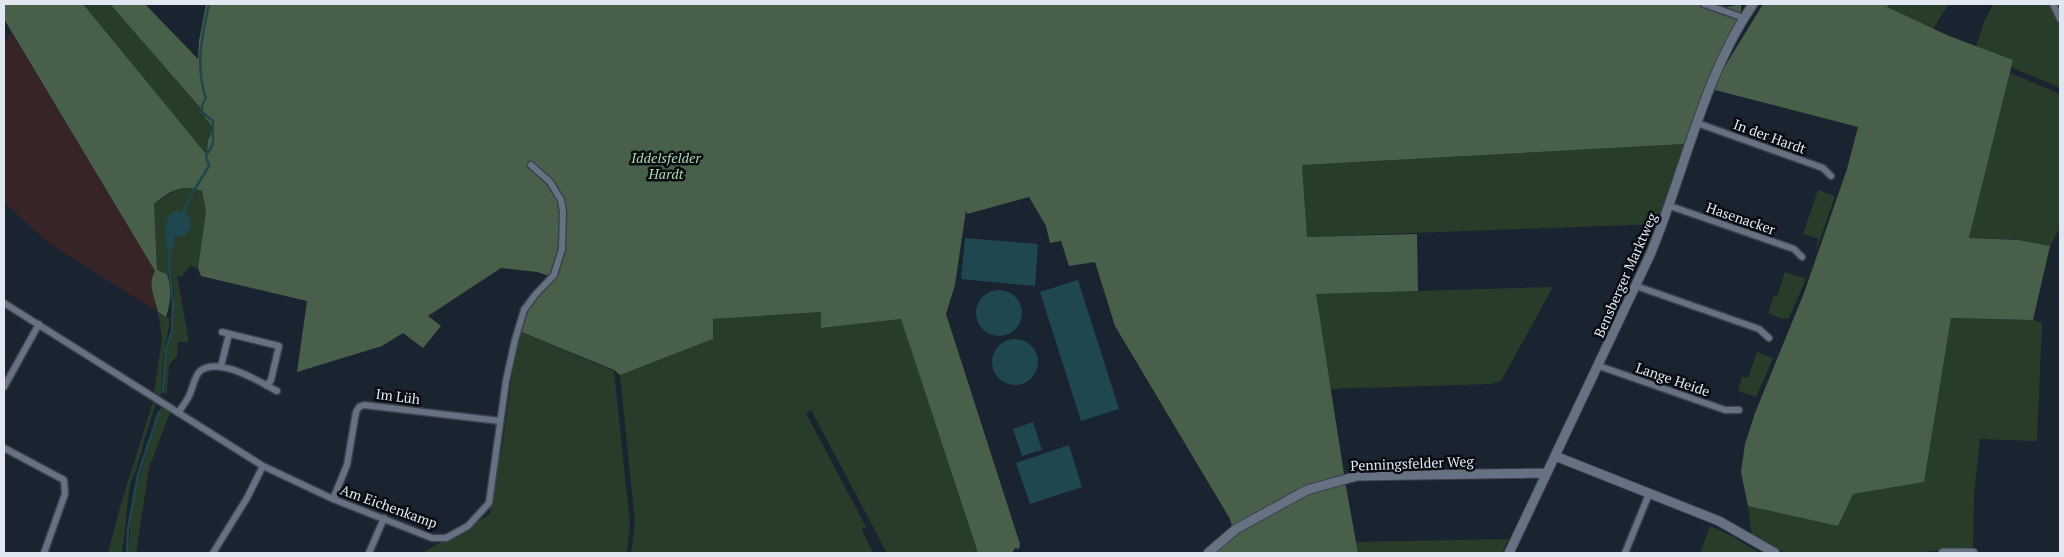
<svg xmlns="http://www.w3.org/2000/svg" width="2064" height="557" viewBox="0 0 2064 557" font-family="'PT Serif',serif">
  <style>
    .commercial { fill: #372427 }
    .green { fill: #283d29; fill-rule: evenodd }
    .forest { fill: #486049 }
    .water { fill: #1e4750 }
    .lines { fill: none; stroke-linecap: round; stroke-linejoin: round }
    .stream { stroke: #1e4750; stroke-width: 2.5 }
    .street-casing { stroke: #3a414c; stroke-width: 9 }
    .secondary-casing { stroke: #3a414c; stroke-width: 11 }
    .street { stroke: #667182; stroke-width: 6 }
    .secondary { stroke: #667182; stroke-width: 9 }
    .labels { text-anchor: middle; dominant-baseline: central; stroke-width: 5; stroke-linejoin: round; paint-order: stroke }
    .street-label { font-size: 14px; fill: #e1e7f0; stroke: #080c12 }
    .park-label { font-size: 14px; font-style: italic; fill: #abd9ac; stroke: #080c12 }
  </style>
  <rect width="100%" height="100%" fill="#1a2330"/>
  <path class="commercial" d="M11,32L155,271L151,279L158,312L50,244L4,203V43Z"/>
  <path class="green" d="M83,4H110L204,112L205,118L210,123L213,130L208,140V156Z
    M1889,4H1946L1948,5L1933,29L1887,7Z
    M1993,4H2051L2060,22V88L2011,67L2013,60L1976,47L1984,22Z
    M2010,73L2060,94V228L2050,246L2019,240L1969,238Z
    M1684,144L1657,224L1307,237L1302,165Z
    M187,186L202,191L206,211L198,268L190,266L182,276H177L189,342H178L177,356L169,365L167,391L165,397V363L174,313V294L171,275L157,271L154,204L177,189ZM172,213L185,236H174L166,246V221Z
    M1818,190L1835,196L1816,251L1818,239L1803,234Z
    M1785,272L1806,279L1789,318L1783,319L1768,313L1774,295L1777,296Z
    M1553,287L1501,381L1491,384L1330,389L1315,294Z
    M158,312L170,319L163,361L161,396L154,392L162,339Z
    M822,312L821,328L901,319L978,553H887L811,410L806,413L866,527L862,529L873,553H631L635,523L620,375L713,339V319Z
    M1951,318L2033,320L2042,323L2037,441L1980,439L1974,495L1973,547L1915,553H1787L1775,549L1752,537L1748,506L1838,526L1852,494L1924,482Z
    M518,331L614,371L630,524L627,553H422L490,514L498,454L501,455Z
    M1757,352L1773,358L1756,397L1738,391L1742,376L1748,378Z
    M153,402L156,404C148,425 143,446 137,467C136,472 132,476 131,481C126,505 126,529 122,553H108L120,507Z
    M161,407L170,413L149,468L136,553H126L130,536V519L137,477L139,478Z
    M1710,526L1734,537L1759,553H1700Z
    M1509,539L1502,553H1358L1356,542Z"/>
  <path class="forest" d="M4,4H83L207,155L208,140L213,130L210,123L205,118L204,112L110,4H145L198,59L199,41L206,4H1717L1727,7L1741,4V19L1707,88L1684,144L1302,165L1307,237L1417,234L1418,291L1316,294L1344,474L1316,484L1233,530L1230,519L1115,326L1095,262L1069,266L1061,241L1050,243L1046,226L1029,197L967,214L966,210L955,285L946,314L1020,544L1019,549L1015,548L1012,553H978L901,319L821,328V312L713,319V339L620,375L614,370L519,331L530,304L549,276L537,272L501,268L428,316L441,326L423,348L403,333L382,346L297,372L307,301L201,276L198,268L206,211L202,191C180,183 171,191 154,204L157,270L167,274C172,290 171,301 166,317L158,312C155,297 147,285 155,271L4,19Z
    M1763,4H1889L1887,7L1949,36L2013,60L1969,238L2019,240L2050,246L2033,320L1951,318L1924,482L1853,494L1838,526L1748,506L1741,472L1745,444L1755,413L1804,293L1847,169L1858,127L1711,89Z
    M1345,481L1358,553H1214C1242,529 1275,509 1308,493C1320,487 1333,484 1345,481Z"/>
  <path class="water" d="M175,211L184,212L189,215L191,227L185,236L174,237V247L166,246C166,234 162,218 175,211Z
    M965,238L1038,244L1035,286L961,279Z
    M1078,280L1119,409L1081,421L1040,292Z
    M976 313a23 23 0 1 1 46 0a23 23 0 1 1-46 0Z
    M992 362a23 23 0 1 1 46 0a23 23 0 1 1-46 0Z
    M1033,422L1042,450L1022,456L1013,429Z
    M1069,445L1082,487L1030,504L1016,463Z"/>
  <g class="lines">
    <path class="stream" d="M183,213L190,197L209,166L206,156L213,144V121L202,112V105L206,98C195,68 202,35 209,4
      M163,392L166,350L172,331L173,303L169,268L170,243
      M127,553L128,529L138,475L159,412"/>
    <g class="street-casing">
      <path id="street" d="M1704,4L1744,18
        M2053,4L2060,19
        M1697,123L1823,168L1831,176
        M1670,206L1794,249L1802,257
        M1636,286L1759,329L1769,338
        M4,303L263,466L333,499L432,538H446L468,526L489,503L506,381L515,340L524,310L535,295L554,275L562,249L563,212L561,200L550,182L531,165
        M222,332L279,346L271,380L267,386
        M221,366L229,334
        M1599,366L1725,410H1739
        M4,387L39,324
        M178,413C182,407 186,402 189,396C193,388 194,377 200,371C219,356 260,382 277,391
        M4,448L64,480L65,494L44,553
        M333,499L347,465L356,412L359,407L364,405L500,421
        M213,553L247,498L263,466
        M369,553L384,518
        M1625,553L1649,494"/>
    </g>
    <g class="secondary-casing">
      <path id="secondary" d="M1555,456L1719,521L1775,553
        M1208,553L1236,529L1307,490L1357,476L1547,473
        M1509,553L1650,255C1685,172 1702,79 1753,4
        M1943,553H1973"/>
    </g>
    <use href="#street" class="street"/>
    <use href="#secondary" class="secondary"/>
  </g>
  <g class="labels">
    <g class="street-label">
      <text transform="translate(1770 136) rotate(20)">In der Hardt</text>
      <text transform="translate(1741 218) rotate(19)">Hasenacker</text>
      <text transform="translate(1625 275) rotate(-66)">Bensberger Marktweg</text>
      <text transform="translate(1673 379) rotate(19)">Lange Heide</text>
      <text transform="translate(398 396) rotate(7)">Im Lüh</text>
      <text transform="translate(1412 463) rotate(-2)">Penningsfelder Weg</text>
      <text transform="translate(389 506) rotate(20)">Am Eichenkamp</text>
    </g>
    <g class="park-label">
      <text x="666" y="157">Iddelsfelder<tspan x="666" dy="16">Hardt</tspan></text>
    </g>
  </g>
  <rect width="2064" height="557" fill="none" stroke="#e1e7f0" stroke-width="10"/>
</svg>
